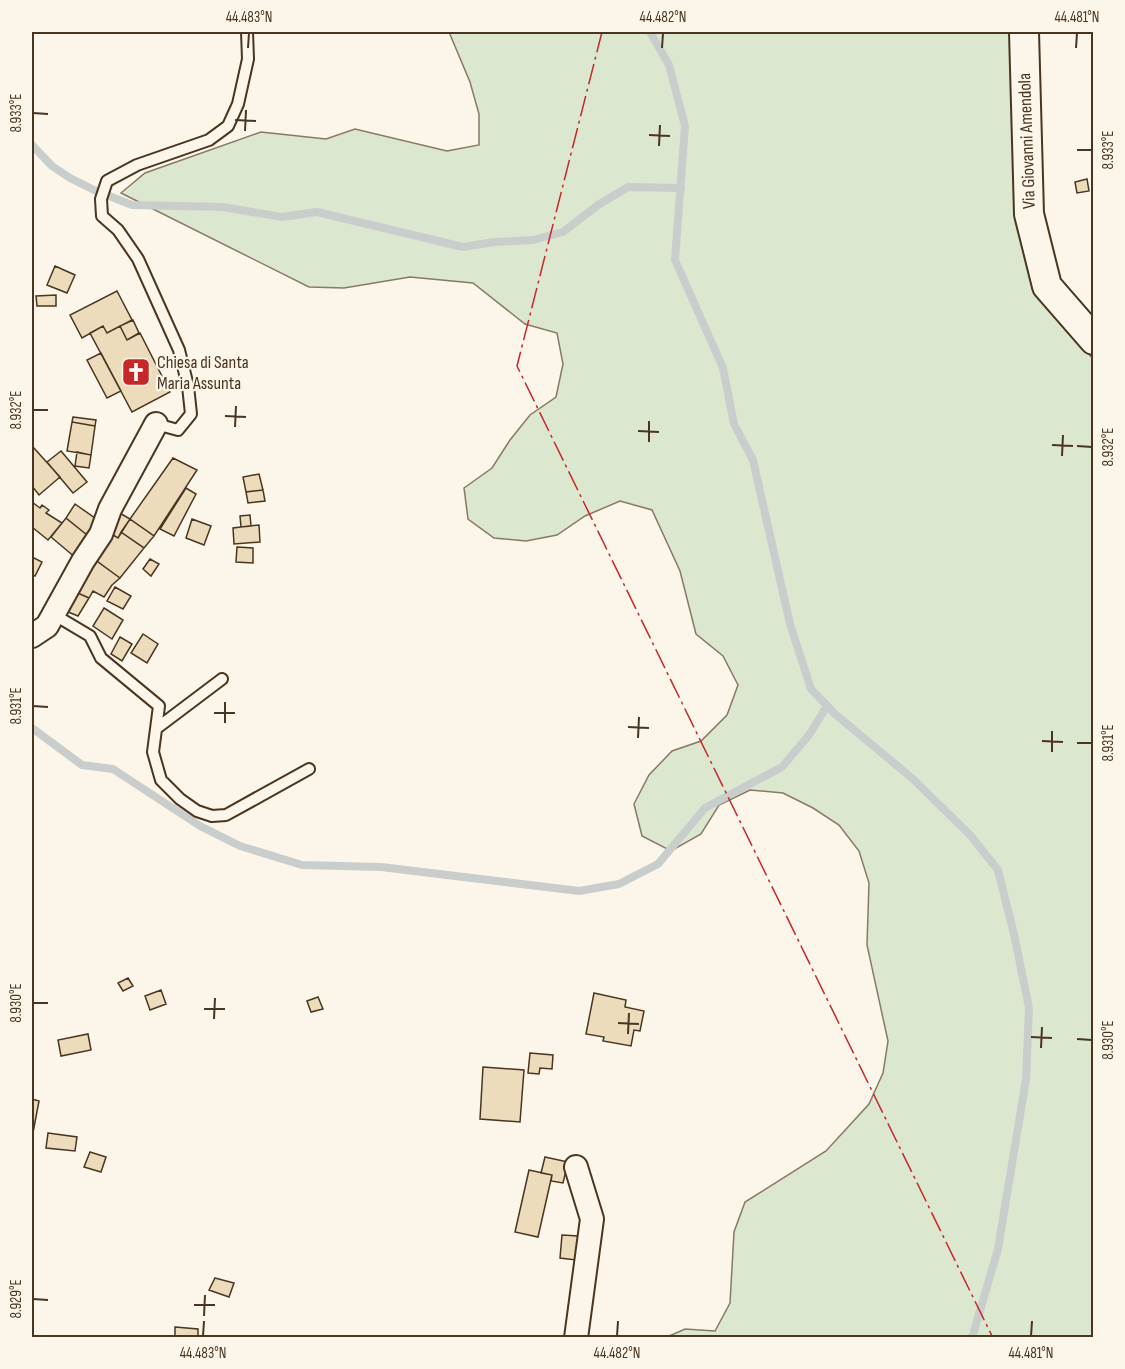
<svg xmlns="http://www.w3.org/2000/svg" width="1125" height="1369" viewBox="0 0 1125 1369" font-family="'Sofia Sans Condensed',sans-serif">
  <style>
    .green { fill: #dce7d0; stroke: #887966; stroke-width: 1.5 }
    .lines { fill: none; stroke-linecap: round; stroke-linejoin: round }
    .stream { stroke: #c9cecd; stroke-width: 8 }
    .building { fill: #ecdcbc; stroke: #4a3520; stroke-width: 1.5 }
    .service-casing { stroke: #4a3520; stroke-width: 14 }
    .minor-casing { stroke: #4a3520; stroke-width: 26 }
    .tertiary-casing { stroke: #4a3520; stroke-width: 32 }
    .service { stroke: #fbf6e9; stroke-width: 10 }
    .minor { stroke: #fbf6e9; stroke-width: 22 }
    .tertiary { stroke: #fbf6e9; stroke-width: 28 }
    .power { stroke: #c62828; stroke-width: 1.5; stroke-dasharray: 21 4.5 3 4.5; stroke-linecap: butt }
    .ticks { fill: none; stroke: #4a3520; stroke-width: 2 }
    .labels { text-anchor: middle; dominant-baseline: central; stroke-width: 4.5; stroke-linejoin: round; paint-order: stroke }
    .street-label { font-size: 18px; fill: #4a3520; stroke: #fbf6e9 }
    .poi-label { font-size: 18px; fill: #4a3520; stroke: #fbf6e9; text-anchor: start }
    .neatline { fill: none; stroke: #4a3520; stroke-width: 2 }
    .ticks-label { font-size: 15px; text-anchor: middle; fill: #4a3520 }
  </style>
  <rect width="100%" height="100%" fill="#fbf6e9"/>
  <path class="green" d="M449,32H1024L1021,175L1066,325L1093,359V1337H667L685,1329L715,1331L730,1303L734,1232L745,1202L826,1151L869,1104L883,1073L888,1041L867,945L869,883L859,851L839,825L813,808L783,793L750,790L719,805L701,834L671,851L642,836L634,804L649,775L672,751L701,741L727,715L738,685L723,656L696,634L680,571L652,510L620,501L585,516L557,535L526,541L494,538L468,519L464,488L492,468L510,440L530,415L556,397L563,364L557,333L525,324L473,283L410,277L344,288L309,287L121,193L145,173L261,132L326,139L355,129L447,151L479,145V114L470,82Z"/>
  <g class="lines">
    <path class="stream" d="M650,32L669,65L685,126L675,260L723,368L734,424L753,460L790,624L811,689L835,714L913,779L971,836L998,870L1014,934L1029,1008L1026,1079L998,1249L972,1338
      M32,145L52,166L70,178L94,190L132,205L223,207L282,217L317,212L463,247L494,242L533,240L563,232L598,205L628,187L681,188
      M32,728L82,765L113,769L200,826L240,846L302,865L381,867L579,891L619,884L658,864L705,808L782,767L809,735L827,706"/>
  </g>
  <path class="building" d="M1087,179L1089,191L1077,193L1075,182Z
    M55,266L75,275L67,293L47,285Z
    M117,291L132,320L107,333L103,326L82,338L70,315Z
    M56,295V306H37L36,296Z
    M133,320L139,333L127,340L120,326Z
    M103,326L107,333L120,326L127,340L140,333L170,392L132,412L90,333Z
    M101,353L121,391L107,398L87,360Z
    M73,417L96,420L95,426L72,422Z
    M72,422L95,426L91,455L67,451Z
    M33,447L60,477L39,495L32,486V448Z
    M61,451L87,482L73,493L47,462Z
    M77,452L91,455L89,468L75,466Z
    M173,458L197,470L154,536L130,519Z
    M259,474L263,490L246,492L243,477Z
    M186,488L196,494L174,536L160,529Z
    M263,490L265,501L248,503L246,492Z
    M32,502L40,508L42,505L49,510L46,513L62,523L48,540L32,527Z
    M75,504L102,523L92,539L66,518Z
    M118,512L130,519L118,538L108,532Z
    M250,515L251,526L241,527L240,516Z
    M66,518L92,539L76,558L51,537Z
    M130,519L154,536L144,548L121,532Z
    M192,519L211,526L204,545L186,538Z
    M259,525L260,542L234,544L233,528Z
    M108,532L118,538L121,532L144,548L120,578L90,556Z
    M237,547L253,548V563L236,562Z
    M90,556L120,578L112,585L104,597L93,591L89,598L71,590Z
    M32,557L42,562L35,576L32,575Z
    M150,559L159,564L151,576L143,569Z
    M115,587L131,596L123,609L107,601Z
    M71,590L89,598L78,616L61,609Z
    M104,608L123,620L112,639L93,626Z
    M143,634L158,644L147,663L131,653Z
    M120,637L132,644L122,661L111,654Z
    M128,978L133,986L123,991L118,983Z
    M161,990L166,1004L150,1010L145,996Z
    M594,993L626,1000L625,1007L644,1011L640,1031L634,1030L631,1046L603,1041L604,1037L586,1034Z
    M318,997L323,1009L311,1012L307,1001Z
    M88,1034L91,1050L61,1056L58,1040Z
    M530,1053L553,1055L552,1069L540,1068L539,1074L528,1073Z
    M483,1067L524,1070L520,1122L480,1119Z
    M32,1099L39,1101L32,1138Z
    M48,1133L77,1137L75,1151L46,1148Z
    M90,1152L106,1157L101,1172L84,1167Z
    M545,1157L568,1162L563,1183L551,1181L552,1175L541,1173Z
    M529,1170L552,1175L538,1237L515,1232Z
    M562,1235L578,1236L576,1260L560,1258Z
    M215,1278L234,1283L229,1297L209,1290Z
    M175,1327L198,1329V1338H175Z"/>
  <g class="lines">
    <g class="service-casing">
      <path id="service" d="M156,424L178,430L191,414L188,386L179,350L138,259L118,230L102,216L101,199L107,181L137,165L209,140L228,126L238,104L248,59L247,32
        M53,614L90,636L101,658L159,706L153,752L161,780L180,799L197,811L212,816L226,815L309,769
        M157,728L222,679"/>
    </g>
    <g class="minor-casing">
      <path id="minor" d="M32,636L47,626L83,561L101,534L110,509L156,424
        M576,1338L592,1219L576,1167"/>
    </g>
    <g class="tertiary-casing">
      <path id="tertiary" d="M1024,32L1029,214L1047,286L1094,340"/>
    </g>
    <use href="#service" class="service"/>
    <use href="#minor" class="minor"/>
    <use href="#tertiary" class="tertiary"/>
    <path class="power" d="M602,32L517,366L993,1338"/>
  </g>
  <path class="ticks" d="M248,48L249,33M662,48L663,33M1076,48L1077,33M33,113L48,114M235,120L256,121M245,131L246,110M649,135L670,136M659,146L660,125M1077,150H1092M33,410H48M225,416L246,417M235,427L236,406M638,431L659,432M649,442V421M1052,445L1073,446M1077,446L1092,447M1062,456L1063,435M33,706L48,707M214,713H235M225,723V702M628,727L649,728M638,738L639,717M1042,741L1063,742M1077,743H1092M1052,752V731M33,1003H48M204,1009H225M214,1019L215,998M618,1023L639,1024M628,1034L629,1013M1031,1037L1052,1038M1077,1039L1092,1040M1041,1048L1042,1027M33,1299L48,1300M194,1305H215M204,1316L205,1295M203,1336L204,1321M617,1336L618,1321M1031,1336L1032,1321"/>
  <defs>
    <g id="church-square" transform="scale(1.5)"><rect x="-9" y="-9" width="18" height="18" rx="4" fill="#c62828" stroke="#fbf6e9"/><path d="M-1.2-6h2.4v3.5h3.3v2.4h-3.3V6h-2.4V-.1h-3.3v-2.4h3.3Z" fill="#fff"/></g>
  </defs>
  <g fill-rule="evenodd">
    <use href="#church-square" x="136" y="372"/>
  </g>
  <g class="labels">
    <g class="street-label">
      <text transform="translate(1027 141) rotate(-92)">Via Giovanni Amendola</text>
    </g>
    <g class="poi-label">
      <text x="157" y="362">Chiesa di Santa<tspan x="157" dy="21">Maria Assunta</tspan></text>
    </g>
  </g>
  <rect width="1125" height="1369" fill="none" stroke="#fbf6e9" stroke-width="66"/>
  <rect x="33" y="33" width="1059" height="1303" class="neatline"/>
  <g class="ticks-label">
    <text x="249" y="22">44.483°N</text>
    <text x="663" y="22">44.482°N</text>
    <text x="1077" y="22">44.481°N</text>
    <text transform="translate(16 113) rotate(-90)" y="5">8.933°E</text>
    <text transform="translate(1108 150) rotate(-90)" y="5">8.933°E</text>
    <text transform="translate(16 410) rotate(-90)" y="5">8.932°E</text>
    <text transform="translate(1108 447) rotate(-90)" y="5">8.932°E</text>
    <text transform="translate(16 706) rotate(-90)" y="5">8.931°E</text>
    <text transform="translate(1108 743) rotate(-90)" y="5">8.931°E</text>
    <text transform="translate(16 1003) rotate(-90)" y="5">8.930°E</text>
    <text transform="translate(1108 1040) rotate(-90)" y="5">8.930°E</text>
    <text transform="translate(16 1299) rotate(-90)" y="5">8.929°E</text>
    <text x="203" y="1358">44.483°N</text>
    <text x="617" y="1358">44.482°N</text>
    <text x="1031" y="1358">44.481°N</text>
  </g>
</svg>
